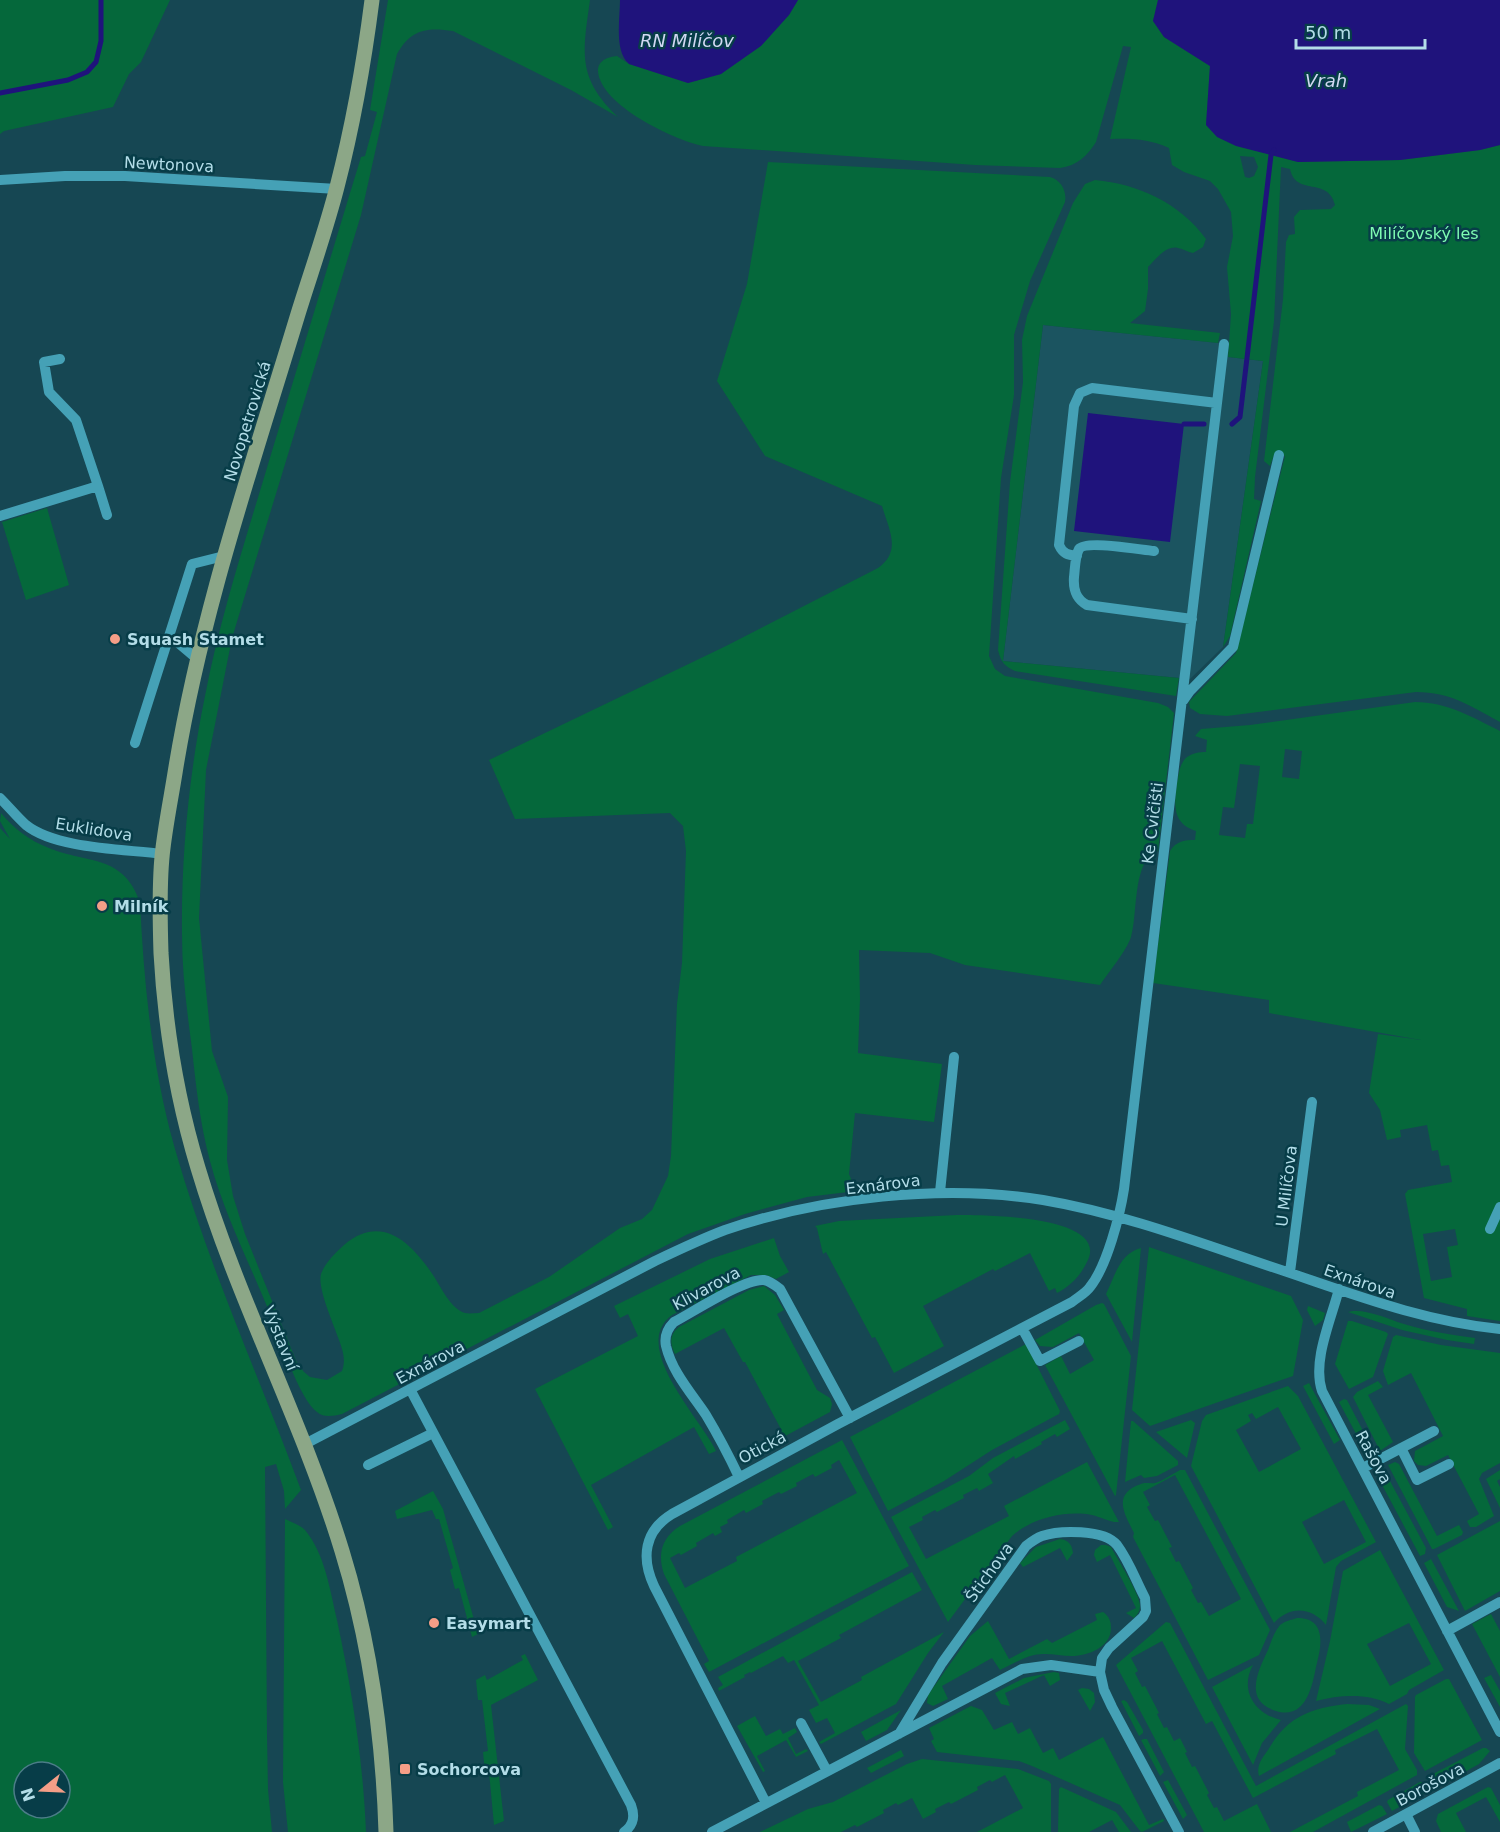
<svg xmlns="http://www.w3.org/2000/svg" width="1500" height="1832" viewBox="0 0 1500 1832" font-family="'DejaVu Sans',sans-serif">
<rect width="100%" height="100%" fill="#164753"/>
<path fill="#1b5460" d="M1043,325L1229,344L1228,357L1263,361L1223,647L1190,679L1003,661Z"/>
<path fill="#05683b" fill-rule="evenodd" d="M0,0H170L141,62L129,74L113,107L4,131L0,134Z
M388,0H590C583,52 576,77 618,117L571,90L453,31C427,27 411,29 397,54L361,215L232,638L206,770L199,918L212,1051L228,1097L227,1160L233,1196L245,1234L297,1363L304,1372L310,1377L327,1380L342,1371C346,1360 343,1351 339,1340C334,1325 317,1288 321,1274C325,1263 335,1253 344,1245C381,1214 410,1241 433,1275C441,1287 450,1308 465,1313C469,1314 474,1313 479,1313L549,1277L620,1228L642,1219L652,1210L668,1176L671,1156L677,1004L682,963L686,851L683,826L670,813L515,819L489,760L726,646L878,568C902,551 889,530 882,506L765,456L717,381L747,284L768,162L1050,177C1061,180 1067,191 1065,202L1030,281L1014,335V395L1001,478L989,656L995,669L1005,676L1158,703L1168,707L1174,713L1158,851C1132,859 1138,916 1131,937C1127,950 1108,973 1100,985L965,965L930,953L859,950L860,999L858,1053L942,1064L934,1122L855,1113L849,1174L856,1191L807,1197L745,1214L688,1234L342,1414C333,1416 324,1418 317,1412C299,1399 280,1338 271,1316C250,1264 224,1214 210,1161C200,1124 196,1086 192,1049C187,1011 182,973 182,935C181,856 189,774 205,696C221,613 248,532 272,451C302,353 331,255 361,157L365,156L377,112L370,110Z
M798,0H1158L1153,21L1164,37L1210,66L1206,125L1271,155L1298,162L1400,160L1480,150L1500,145V722C1470,706 1451,692 1416,692L1227,716L1200,714L1190,708L1189,702L1236,653L1285,456L1274,455L1270,466L1264,461L1283,299L1286,242L1289,235L1295,234L1294,217L1300,210L1331,209L1335,205C1328,176 1296,197 1290,169L1281,167L1274,321L1255,477L1254,499L1261,501L1230,636L1223,647L1263,361L1228,357L1231,314L1227,267L1233,236L1231,212L1218,189L1210,181L1184,172L1172,165L1169,148C1150,139 1131,138 1110,139L1131,47L1123,46L1096,142C1088,155 1077,166 1060,168L975,165L703,146C674,140 600,105 598,71C598,60 608,57 617,56L629,64L688,83L721,74L789,15ZM1240,156L1254,157L1258,167L1254,176L1249,178L1245,177Z
M1095,180C1138,184 1180,203 1206,239L1203,247L1193,253C1188,252 1183,249 1178,248C1166,245 1156,259 1148,267V289L1145,311L1130,323L1220,333L1218,343L1043,325L1003,661L1179,678L1176,696L1015,671C1004,666 1001,662 998,650L1010,482L1023,382L1022,340L1027,316L1073,203L1085,184Z
M47,508L69,585L26,600L2,522Z
M1415,702C1447,702 1472,717 1500,731V1321L1467,1316V1309L1424,1298L1405,1194L1408,1190L1452,1182L1449,1165L1441,1166L1438,1150L1432,1151L1427,1125L1400,1130L1401,1137L1387,1140L1380,1110L1369,1093L1378,1034L1421,1040L1269,1013V1000L1153,983L1170,851C1176,841 1185,840 1195,840L1196,831C1172,824 1174,804 1177,783C1179,774 1179,764 1187,757C1193,753 1199,752 1206,752L1207,740L1195,736L1201,729L1250,725ZM1285,749L1302,751L1299,779L1282,777ZM1240,764L1260,766L1253,824H1247L1245,838L1219,835L1223,807L1234,808ZM1455,1229L1458,1245L1447,1247L1452,1277L1431,1281L1423,1234Z
M1,813C13,828 30,841 49,848C88,864 123,854 140,902C144,985 152,1068 175,1149C208,1265 259,1376 301,1490L285,1509L284,1491L276,1464L265,1467L267,1734L268,1789L272,1832H0V828L10,839L0,821ZM24,1772H60V1808H24Z
M957,1215C982,1215 1108,1215 1088,1260C1081,1275 1072,1285 1057,1293L1055,1288L1049,1291L1030,1253L995,1271L993,1269L923,1306L944,1346L894,1373L875,1337L872,1338L826,1252L823,1254L817,1228L815,1226L839,1221Z
M774,1238L780,1256L789,1272L776,1279L766,1275H751L672,1315C629,1346 701,1419 716,1451L709,1454L694,1427L591,1485L613,1527L608,1530L535,1389L638,1336L628,1314L620,1318L614,1306L710,1259Z
M1149,1247L1291,1296L1303,1320L1293,1376L1150,1426L1132,1410Z
M1141,1248L1132,1342L1106,1294C1115,1276 1119,1254 1141,1248Z
M764,1286L775,1295L784,1310L777,1314L817,1390L830,1398L832,1404L830,1412L761,1449L746,1454L743,1453L782,1431L745,1362H743L724,1328L675,1354C670,1344 669,1335 679,1327L749,1290Z
M1102,1303L1104,1304L1131,1356L1116,1495L1115,1496L1045,1365L1061,1356L1070,1374L1094,1360L1079,1333L1053,1347L1040,1346L1035,1340L1096,1305Z
M1308,1306L1325,1313L1323,1320L1315,1326L1307,1310Z
M1353,1311C1370,1310 1388,1319 1404,1324C1427,1331 1451,1335 1475,1338L1474,1344L1447,1340L1402,1330L1348,1312Z
M1348,1321H1352L1386,1332L1388,1334L1373,1377L1349,1389L1335,1364Z
M1396,1335L1441,1345L1500,1353V1463L1482,1473L1479,1479L1494,1516L1476,1527H1470L1467,1521L1479,1514L1448,1455L1426,1466L1418,1465L1414,1461L1415,1451L1443,1436L1411,1373L1388,1385L1383,1371L1393,1337Z
M1026,1344L1060,1411L1059,1414L992,1450L944,1481L888,1511L850,1437Z
M1378,1381L1383,1387L1368,1395L1393,1442L1380,1451L1353,1397L1357,1392Z
M1309,1383L1340,1440L1334,1444L1303,1386Z
M1288,1386L1298,1396L1376,1542L1341,1561L1336,1567L1326,1625C1311,1606 1289,1606 1274,1623L1191,1466L1202,1421L1206,1415ZM1278,1407L1301,1449L1259,1472L1236,1430L1251,1421L1248,1415L1252,1413L1256,1419ZM1344,1500L1366,1542L1324,1564L1302,1522Z
M1344,1399L1347,1400L1373,1450L1361,1443L1339,1402Z
M1065,1420L1070,1429L1057,1437L1055,1434L1041,1442L1042,1444L1015,1459L1014,1456L988,1474L993,1483L979,1491L977,1488L963,1495L964,1498L937,1512L935,1510L922,1517L923,1520L909,1527L926,1559L1009,1516L1004,1506L1087,1462L1119,1522C1111,1523 1101,1517 1092,1515C1066,1510 1032,1518 1012,1536L948,1622L891,1517L969,1476L993,1458Z
M1191,1420L1195,1423L1187,1458L1156,1432Z
M1131,1421H1133L1178,1461V1465L1157,1476L1144,1478L1141,1475L1125,1482Z
M842,1440L909,1566L709,1672L704,1664L709,1661L664,1574C657,1554 662,1537 680,1526ZM839,1460L857,1493L736,1557L737,1561L685,1588L670,1558L679,1553L681,1555L697,1546L696,1543L713,1533L715,1536L722,1532L720,1527L728,1523L727,1520L744,1510L746,1513L763,1504L762,1501L779,1492L781,1494L797,1486L796,1483L813,1474L815,1477L832,1468L831,1465Z
M1395,1462L1399,1464L1437,1536L1459,1525L1463,1532L1462,1535L1434,1549H1432L1388,1465Z
M1383,1468L1426,1548L1425,1554L1420,1556L1380,1481V1475Z
M1180,1470H1185L1270,1630L1259,1655L1208,1680L1133,1537L1134,1533C1124,1513 1112,1494 1141,1484C1145,1482 1150,1484 1155,1483C1163,1481 1172,1474 1180,1470ZM1175,1475L1241,1599L1209,1616L1201,1602L1198,1603L1191,1590L1193,1588L1179,1561L1176,1562L1169,1548L1172,1547L1158,1520L1155,1521L1147,1507L1150,1505L1143,1492Z
M1500,1470V1479L1497,1481L1500,1487V1508L1486,1479Z
M433,1491L443,1509L478,1634L472,1637L459,1588L455,1589L450,1570L453,1568L439,1519H436L432,1510L397,1519L395,1511Z
M285,1519C291,1522 300,1525 305,1530C325,1554 330,1590 337,1620C352,1690 363,1760 366,1832H288L283,1782Z
M1500,1521V1591L1465,1611L1437,1555Z
M1060,1539C1069,1540 1072,1545 1073,1553L1067,1561L1060,1548L1023,1567L1020,1563L1036,1547Z
M1101,1545H1106L1111,1547C1118,1560 1139,1593 1140,1605C1140,1611 1138,1614 1134,1618L1126,1613L1136,1608L1110,1555L1097,1562L1094,1555L1095,1550Z
M1380,1550L1444,1670L1409,1690L1407,1694L1389,1704C1367,1693 1340,1695 1316,1701L1330,1641L1343,1571ZM1409,1623L1431,1664L1390,1686L1367,1644Z
M1431,1559L1459,1611L1447,1607L1424,1563Z
M912,1572L922,1590L839,1635L841,1638L798,1661L821,1702L862,1680L861,1677L944,1632L928,1653L896,1704L821,1744L819,1742L835,1733L827,1718L816,1723L809,1710L819,1705L794,1660L788,1663L783,1656L751,1673L750,1672L744,1675L745,1677L719,1691L718,1688L723,1685L718,1677Z
M1103,1612C1109,1616 1111,1621 1111,1628C1111,1647 1088,1656 1072,1656C1059,1656 1048,1652 1034,1655C1022,1658 1011,1665 1000,1670L992,1658L942,1686L948,1699L933,1706L927,1703L928,1695L970,1636L988,1621L1009,1659L1047,1639L1052,1643L1097,1620L1095,1614Z
M1491,1614L1500,1631V1677L1472,1624Z
M1297,1618C1328,1618 1321,1648 1316,1667C1312,1688 1305,1720 1276,1711C1243,1701 1258,1671 1268,1650C1271,1642 1274,1632 1280,1625C1285,1621 1291,1620 1297,1618Z
M1166,1622L1170,1623L1256,1786L1406,1704L1408,1706L1405,1749L1417,1770V1775L1313,1832H1290L1358,1796L1357,1792L1399,1770L1377,1729L1335,1750L1336,1754L1253,1798L1212,1721L1206,1724L1162,1641L1131,1658L1138,1671L1135,1673L1142,1687L1145,1686L1159,1713L1157,1714L1164,1728L1167,1727L1174,1741L1180,1738L1187,1752L1185,1753L1192,1767L1195,1766L1209,1793L1207,1795L1214,1808L1217,1807L1224,1821L1257,1804L1271,1832H1204L1116,1665Z
M525,1654L538,1680L491,1705L504,1821L494,1825L489,1772H485L483,1752L488,1751L482,1700H478L476,1680L485,1675L487,1680L523,1660L521,1656Z
M1253,1665C1239,1690 1255,1714 1281,1720L1262,1743L1253,1765L1212,1687Z
M1054,1672L1059,1673L1060,1680L1050,1686L1044,1675L1005,1693L1010,1706L1001,1704L995,1693L1024,1678Z
M1491,1675L1500,1691V1707L1484,1678Z
M1446,1679H1449L1482,1740L1425,1771L1414,1753L1415,1697L1416,1695Z
M1082,1688L1089,1689L1094,1693L1095,1702L1090,1711L1078,1690Z
M1124,1700L1127,1702L1143,1730V1733L1139,1736L1121,1701Z
M1347,1704L1369,1705L1380,1709L1259,1776C1256,1766 1262,1758 1268,1750C1287,1717 1310,1708 1347,1704Z
M971,1706L982,1710L994,1730L1012,1722L1018,1734L1030,1728L1043,1753L1053,1748L1059,1760L1103,1737L1149,1825L1163,1819L1164,1821L1142,1832L1140,1831L1120,1805L1032,1766L1019,1761L937,1752L931,1741L934,1739L929,1728Z
M901,1710L887,1730L866,1741L861,1732Z
M755,1716L766,1736L780,1729L783,1734L795,1728L797,1732L788,1738L796,1754L806,1749L808,1751L796,1757L786,1740L757,1756L765,1771L763,1772L737,1726Z
M1144,1739H1147L1164,1772L1160,1776L1141,1740Z
M1483,1748H1486L1490,1751L1479,1764L1434,1789L1429,1779L1431,1775Z
M901,1750L904,1756L871,1773L867,1768Z
M922,1759L1018,1769L1049,1781L1051,1784V1832H977L1023,1808L1005,1775L992,1782L990,1780L977,1787L978,1790L951,1804L949,1802L935,1809L936,1812L923,1819L912,1798L898,1805L896,1803L883,1810L884,1813L857,1827L855,1825L841,1832H760L808,1809L833,1802L907,1764Z
M1168,1780L1187,1815L1183,1819L1163,1782Z
M1420,1782H1422L1427,1792L1392,1811L1387,1802L1388,1800Z
M1061,1787L1116,1812L1131,1832H1119L1112,1820L1089,1832H1058L1059,1789Z
M1488,1787L1491,1788L1500,1805V1822L1486,1797L1456,1813L1466,1832H1441L1436,1821L1438,1814Z
M1379,1805L1382,1806L1387,1814L1351,1832L1347,1822Z"/>
<path fill="#1f137c" d="M620,0H798L789,15L761,46L721,74L688,83L629,64C614,51 620,19 620,0Z
M1158,0H1500V145L1480,150L1400,160L1298,162L1236,146L1217,137L1206,125L1210,66L1164,37L1153,21Z
M1088,413L1184,424L1170,542L1074,531Z"/>
<g fill="none" stroke-linecap="round" stroke-linejoin="round">
<path stroke="#1f137c" stroke-width="5" d="M0,93L68,80L87,72L96,62L101,41V0
M1184,424H1204
M1232,424L1240,417L1271,155L1274,150"/>
<path stroke="#45a1b6" stroke-width="10" d="M0,180L65,176H125L337,189
M98,486L107,515
M0,516L98,486L76,420L49,392L44,362L60,359
M1154,551C1141,550 1086,540 1079,549C1075,556 1075,569 1074,577C1073,590 1076,599 1087,605L1192,619
M1077,556C1068,555 1063,554 1059,545L1074,406L1080,393L1092,388L1217,403
M170,636L196,658
M1183,701L1190,691L1233,647L1279,455
M135,743L192,564L224,556
M0,798C9,807 17,817 26,825C56,849 124,849 162,854
M940,1192L954,1057
M1490,1229L1500,1207
M1290,1272L1312,1102
M1339,1289C1331,1320 1312,1361 1322,1391L1500,1732
M1022,1328L1040,1361L1079,1341
M410,1389L631,1805C635,1816 634,1825 624,1832
M305,1444L655,1261C678,1250 701,1239 725,1230C821,1197 943,1184 1043,1200C1120,1213 1195,1241 1269,1266C1345,1291 1419,1321 1500,1329
M1401,1448L1417,1480L1449,1464
M368,1465L433,1433
M1363,1468L1434,1431
M739,1477C729,1456 718,1435 706,1415C692,1394 672,1372 666,1346C664,1336 667,1329 674,1322C693,1312 745,1278 764,1280C770,1281 775,1285 780,1289L850,1418
M1447,1631L1500,1602
M801,1723L827,1771
M899,1734L942,1663L1026,1546C1031,1542 1036,1538 1042,1536C1059,1530 1104,1529 1117,1545C1129,1561 1136,1581 1145,1598L1146,1611L1143,1617L1109,1648L1102,1658L1100,1672L1104,1690L1112,1707L1179,1832
M766,1803L654,1586C641,1558 644,1531 672,1514L838,1424L1072,1302C1078,1297 1086,1293 1090,1287C1107,1266 1120,1215 1124,1189L1224,344
M1406,1814L1415,1832
M712,1832L1022,1669L1051,1665L1100,1672
M1373,1832L1500,1763"/>
<path stroke="#8ca787" stroke-width="15" d="M372,0C364,63 353,125 337,187C326,230 311,272 298,314C252,466 200,616 175,773C171,798 166,823 163,848C159,878 160,922 161,953C165,1025 177,1099 198,1168C237,1299 302,1420 342,1551C370,1642 383,1737 386,1832"/>
</g>
<g fill="#f49e87" stroke="#073d48" stroke-width="2">
<circle cx="115" cy="639" r="6"/>
<circle cx="102" cy="906" r="6"/>
<circle cx="434" cy="1623" r="6"/>
<rect x="399" y="1763" width="12" height="12" rx="3"/>
</g>
<g text-anchor="middle" stroke-width="5" stroke-linejoin="round" paint-order="stroke">
<g font-size="16" fill="#b3dde8" stroke="#073d48">
<text transform="translate(169 164) rotate(3)" y="6">Newtonova</text>
<text transform="translate(247 421) rotate(-73)" y="6">Novopetrovická</text>
<text transform="translate(1152 823) rotate(-83)" y="6">Ke Cvičišti</text>
<text transform="translate(94 829) rotate(9)" y="6">Euklidova</text>
<text transform="translate(883 1184) rotate(-7)" y="6">Exnárova</text>
<text transform="translate(1286 1186) rotate(-83)" y="6">U Milíčova</text>
<text transform="translate(1360 1281) rotate(19)" y="6">Exnárova</text>
<text transform="translate(706 1288) rotate(-28)" y="6">Klivarova</text>
<text transform="translate(281 1338) rotate(68)" y="6">Výstavní</text>
<text transform="translate(430 1362) rotate(-28)" y="6">Exnárova</text>
<text transform="translate(762 1447) rotate(-28)" y="6">Otická</text>
<text transform="translate(1374 1457) rotate(62)" y="6">Rašova</text>
<text transform="translate(989 1572) rotate(-54)" y="6">Štichova</text>
<text transform="translate(1430 1784) rotate(-28)" y="6">Borošova</text>
</g>
<g font-size="16" fill="#7ffcb2" stroke="#073d48">
<text x="1424" y="239">Milíčovský les</text>
</g>
<g font-size="16" font-weight="bold" fill="#b3dde8" stroke="#073d48" text-anchor="start">
<text x="127" y="645">Squash Stamet</text>
<text x="114" y="912">Milník</text>
<text x="446" y="1629">Easymart</text>
<text x="417" y="1775">Sochorcova</text>
</g>
<g font-size="18" font-style="italic" fill="#d1d8f3" stroke="#073d48">
<text x="687" y="47">RN Milíčov</text>
<text x="1326" y="87">Vrah</text>
</g>
</g>
<g transform="translate(42 1790) rotate(252)"><circle r="28" fill="#073d48" stroke="#4c7d88" stroke-width="1.5"/>
<path d="M0-4.5L10 22L0 15L-10 22Z" fill="#f49e87"/>
<text y="-9" font-size="16" font-weight="bold" text-anchor="middle" fill="#b3dde8">N</text>
</g>
<path d="M1296 39v9h129v-9" fill="none" stroke="#b3dde8" stroke-width="3"/>
<text x="1305" y="39" font-size="18" fill="#b3dde8" stroke="#073d48" stroke-width="4.5" paint-order="stroke">50 m</text>
</svg>
